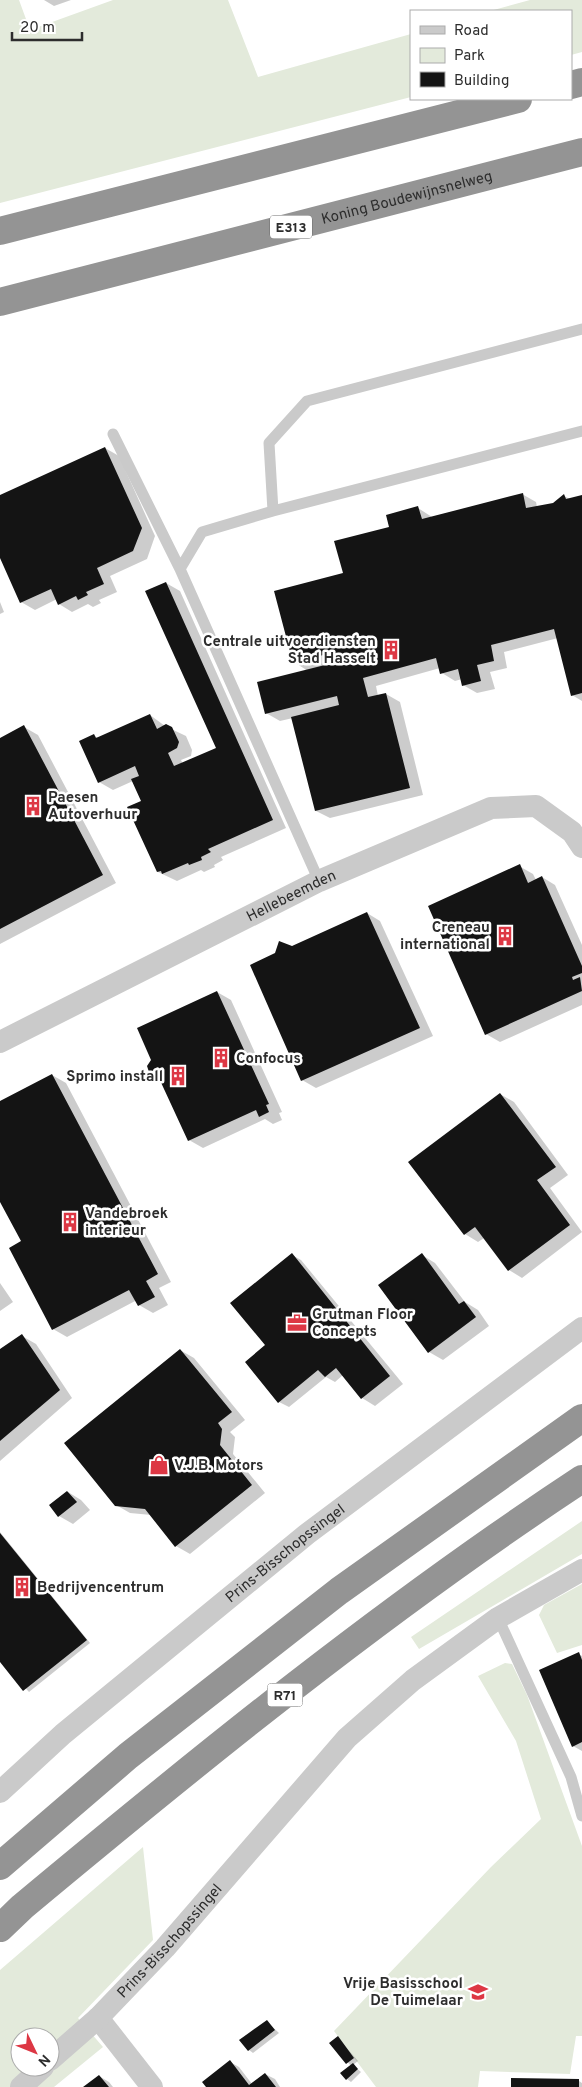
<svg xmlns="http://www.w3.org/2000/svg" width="582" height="2087" viewBox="0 0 582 2087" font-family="Overpass,sans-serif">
<rect width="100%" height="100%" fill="#fff"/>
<path fill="#e3eadb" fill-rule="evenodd" d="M0,0H19L30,30L113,0H228L258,77L411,34V97L0,203Z
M530,0H582V52L571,55V11H490Z
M582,1521V1554L419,1649L411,1637Z
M582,1584V1645L557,1653L539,1615L544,1605Z
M505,1663L512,1664L527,1695L582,1846V2036H576L570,2074L480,2071L478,2087H376L334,2031L491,1867L541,1819L516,1741L478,1676Z
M143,1847L153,1940L78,2018L103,2047L54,2087H0V1970ZM20,2037H50V2067H20Z"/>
<path fill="#0003" d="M44,0H71L54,6Z
M105,448L119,456L155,536L147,559L110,576L117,592L99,600L101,603L93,607L88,604L72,612L59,604L57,599L35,610L21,602L0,555V496Z
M522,494L536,502L537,507L553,504L564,496L570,499L582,496V701L572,695L558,638L504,652L507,668L490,672L495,689L477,693L463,685L462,679L455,681L442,673L440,668L376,686L378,696L386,694L400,702L423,795L330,818L316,811L293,718L280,721L266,713L308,671L294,662L344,573L390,528L418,508L432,517Z
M166,583L180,591L286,828L221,857L223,860L214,865L215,867L204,872L201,870L177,881L158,872L142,802L133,781L113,790L99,782L94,736L99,738L150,715L165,726L186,736L192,750L191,756L181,760L183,764L218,748Z
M0,602L4,612L0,614Z
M24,727L38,735L116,883L0,944V740Z
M519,866L533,874L536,880L542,877L555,885L582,945V1005L500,1042L486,1034Z
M367,913L380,921L433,1036L316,1088L302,1080L292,947Z
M217,992L231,1000L282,1112L279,1113L282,1120L273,1124L265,1119L203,1148L189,1140L161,1080L151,1074Z
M52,1075L66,1083L171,1282L159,1288L168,1305L153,1313L139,1305L137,1300L67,1337L53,1329L23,1242L0,1199V1103Z
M500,1094L514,1102L568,1175L550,1188L582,1232L522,1278L509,1270L484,1238L478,1242L465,1234Z
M292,1255L301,1260L403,1384L375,1406L362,1398L343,1375L335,1382L326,1377L289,1407L279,1402L267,1346Z
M422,1255L435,1263L465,1302L478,1310L489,1326L443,1360L429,1352Z
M0,1283L13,1302L0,1311Z
M22,1336L36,1344L72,1398L0,1461V1351Z
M180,1350L194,1358L245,1420L230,1432L235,1437L233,1454L265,1493L190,1554L176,1546L151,1515L130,1513L116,1505Z
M68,1492L81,1500L90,1510L73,1524L59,1516Z
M0,1532L90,1643L29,1692L0,1660Z
M578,1654L582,1656V1751L573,1746Z
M267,2022L279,2033L253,2053L249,2050Z
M338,2038L358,2061L353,2065L361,2072L351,2082L347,2079L351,2066L331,2043Z
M230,2062L239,2067L252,2084L265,2074L275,2079L280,2087H207Z
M99,2076L109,2082L113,2087H86Z
M579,2081L582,2083V2087H512Z"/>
<path fill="#141414" d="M105,447L142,528L133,551L97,568L104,584L86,592L88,595L78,600L76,596L58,605L51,589L20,603L0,558V495Z
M523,493L526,508L553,503L564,494L566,499L582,495V693L571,696L554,629L491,645L494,661L477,665L481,681L462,686L458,669L440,674L436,658L363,678L368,697L386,693L410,788L315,811L291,717L339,705L337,696L265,714L257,682L329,664L327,654L293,663L274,591L343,573L334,541L389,527L386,515L418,506L422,519Z
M166,582L273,820L208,849L211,852L201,857L202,860L189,865L188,863L162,874L161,871L157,872L127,807L141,801L131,779L139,776L135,766L98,783L79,741L94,734L96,738L150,714L157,729L166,724L172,727L179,742L177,748L168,753L174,766L216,748L145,591Z
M24,725L103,875L0,929V738Z
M520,864L528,883L542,876L582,966V973L572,977L573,980L580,977L582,991L485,1035L428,906Z
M367,912L420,1028L301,1081L250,965L275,953L279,941L292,946Z
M217,991L269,1104L266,1105L269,1112L259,1117L256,1110L188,1141L158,1076L150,1075L147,1066L151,1060L137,1028Z
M52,1074L158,1274L146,1281L155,1297L138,1306L129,1290L52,1330L9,1248L21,1241L0,1202V1101Z
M500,1093L556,1167L537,1180L570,1225L508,1271L475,1227L464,1235L408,1162Z
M292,1253L390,1376L361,1399L336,1368L325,1377L318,1370L278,1403L245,1362L265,1345L230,1303Z
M422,1253L459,1304L464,1301L476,1317L428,1353L378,1285Z
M22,1334L60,1390L0,1441V1349Z
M180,1349L232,1412L218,1423L222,1429L220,1445L252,1485L175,1547L145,1509L115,1506L64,1443Z
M67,1491L77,1502L58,1517L49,1505Z
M0,1533L87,1640L23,1691L0,1662Z
M579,1652L582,1660V1742L572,1747L539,1670Z
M267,2020L275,2030L248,2051L239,2040Z
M338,2036L354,2058L346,2064L329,2043Z
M230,2060L249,2085L265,2073L276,2087H206L202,2082Z
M353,2063L358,2069L346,2080L340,2073Z
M99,2075L109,2087H83Z
M511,2078L579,2079V2087H511Z"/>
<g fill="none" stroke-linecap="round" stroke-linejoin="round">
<path stroke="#cacaca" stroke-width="11" d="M113,434L180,569L319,881
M273,511L269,443L307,401L582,329
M180,569L202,532L273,511L582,431
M498,1618L571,1777L582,1816"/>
<g stroke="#cacaca" stroke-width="22">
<path id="s1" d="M0,1042L319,881L491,808L536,806L572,832L582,847"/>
<path id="s2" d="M0,1792L63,1734L307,1534L582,1328"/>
<path d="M98,2018L152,2087"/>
<path id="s3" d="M50,2060L98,2018L165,1948L347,1738L413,1680L498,1618L582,1570"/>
<path d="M21,2087L43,2067"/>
</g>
<g stroke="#949494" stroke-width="28">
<path d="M571,85L582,82"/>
<path d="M0,231L518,99"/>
<path id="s4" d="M0,302L582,152"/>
<path d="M0,1866L128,1756L339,1591L582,1418"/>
<path d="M0,1928L22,1907C202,1757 386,1608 582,1479"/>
</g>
</g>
<defs>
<symbol id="building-bare" viewBox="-9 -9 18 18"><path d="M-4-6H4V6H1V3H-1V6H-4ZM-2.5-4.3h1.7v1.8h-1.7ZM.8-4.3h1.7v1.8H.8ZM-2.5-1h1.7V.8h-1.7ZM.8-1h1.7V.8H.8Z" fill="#dd3744" stroke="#fff" stroke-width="2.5" paint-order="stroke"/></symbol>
<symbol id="office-bare" viewBox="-9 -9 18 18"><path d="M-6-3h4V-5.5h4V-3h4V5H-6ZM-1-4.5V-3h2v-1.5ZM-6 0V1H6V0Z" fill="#dd3744" stroke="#fff" stroke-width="2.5" paint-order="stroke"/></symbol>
<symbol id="shop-bare" viewBox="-9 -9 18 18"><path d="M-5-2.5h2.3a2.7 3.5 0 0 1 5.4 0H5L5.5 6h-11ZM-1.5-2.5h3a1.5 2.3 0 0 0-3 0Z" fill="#dd3744" stroke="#fff" stroke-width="2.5" paint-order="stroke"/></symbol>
<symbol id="school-bare" viewBox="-9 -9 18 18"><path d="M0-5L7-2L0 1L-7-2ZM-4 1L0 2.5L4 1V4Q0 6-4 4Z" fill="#dd3744" stroke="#fff" stroke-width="2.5" paint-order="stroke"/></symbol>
</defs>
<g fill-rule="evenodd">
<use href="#building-bare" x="377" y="636" width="28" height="28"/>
<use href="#building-bare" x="19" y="792" width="28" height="28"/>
<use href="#building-bare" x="491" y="922" width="28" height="28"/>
<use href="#building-bare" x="207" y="1044" width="28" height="28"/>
<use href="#building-bare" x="164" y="1062" width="28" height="28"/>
<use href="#building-bare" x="56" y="1208" width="28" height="28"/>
<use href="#office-bare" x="283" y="1309" width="28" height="28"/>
<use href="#shop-bare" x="145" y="1451" width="28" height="28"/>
<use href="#building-bare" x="8" y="1573" width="28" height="28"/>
<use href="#school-bare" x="464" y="1978" width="28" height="28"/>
</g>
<g text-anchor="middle" stroke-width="5" stroke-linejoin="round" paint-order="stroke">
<g fill="#fff" stroke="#6c6c6c" stroke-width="1">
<rect x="270" y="215.5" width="42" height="23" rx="4"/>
<rect x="267.5" y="1683.5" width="35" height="23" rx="4"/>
</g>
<g font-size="14" font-weight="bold" fill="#2d2d2d">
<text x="291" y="232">E313</text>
<text x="285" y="1700">R71</text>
</g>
<g font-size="15" fill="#2d2d2d" stroke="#fff">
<text dy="5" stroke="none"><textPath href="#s4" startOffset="420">Koning Boudewijnsnelweg</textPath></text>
<text dy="5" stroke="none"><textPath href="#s1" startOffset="326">Hellebeemden</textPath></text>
<text dy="5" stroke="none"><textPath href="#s2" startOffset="372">Prins-Bisschopssingel</textPath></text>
<text dy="5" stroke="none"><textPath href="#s3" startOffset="169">Prins-Bisschopssingel</textPath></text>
</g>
<g font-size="15" font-weight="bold" fill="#2d2d2d" stroke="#fff" text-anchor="start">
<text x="376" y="646" text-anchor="end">Centrale uitvoerdiensten<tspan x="376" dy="17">Stad Hasselt</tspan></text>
<text x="48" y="802">Paesen<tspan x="48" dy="17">Autoverhuur</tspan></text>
<text x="490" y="932" text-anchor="end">Creneau<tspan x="490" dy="17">international</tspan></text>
<text x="236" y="1063">Confocus</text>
<text x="163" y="1081" text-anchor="end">Sprimo install</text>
<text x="85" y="1218">Vandebroek<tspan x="85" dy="17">interieur</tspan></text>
<text x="312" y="1319">Grutman Floor<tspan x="312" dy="17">Concepts</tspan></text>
<text x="174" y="1470">V.J.B. Motors</text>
<text x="37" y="1592">Bedrijvencentrum</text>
<text x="463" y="1988" text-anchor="end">Vrije Basisschool<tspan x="463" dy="17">De Tuimelaar</tspan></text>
</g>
</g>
<rect x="410" y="10" width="162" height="90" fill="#ffffff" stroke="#ababab"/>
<rect x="420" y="26" width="25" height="8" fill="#cacaca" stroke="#ababab"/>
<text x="454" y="35" font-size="15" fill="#2d2d2d">Road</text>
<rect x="420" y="48" width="25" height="15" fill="#e3eadb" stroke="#ababab"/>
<text x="454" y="60" font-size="15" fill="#2d2d2d">Park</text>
<rect x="420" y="72" width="25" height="15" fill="#141414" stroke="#ababab"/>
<text x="454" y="85" font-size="15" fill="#2d2d2d">Building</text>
<g transform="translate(35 2052) rotate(133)"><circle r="24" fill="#ffffff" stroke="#ababab"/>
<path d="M0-4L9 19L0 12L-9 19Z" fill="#dd3744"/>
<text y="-8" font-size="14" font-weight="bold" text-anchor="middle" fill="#2d2d2d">N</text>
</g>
<path d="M12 32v8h70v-8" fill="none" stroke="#2d2d2d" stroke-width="2.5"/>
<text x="20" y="32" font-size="15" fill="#2d2d2d" stroke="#ffffff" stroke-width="4" paint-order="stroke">20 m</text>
</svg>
